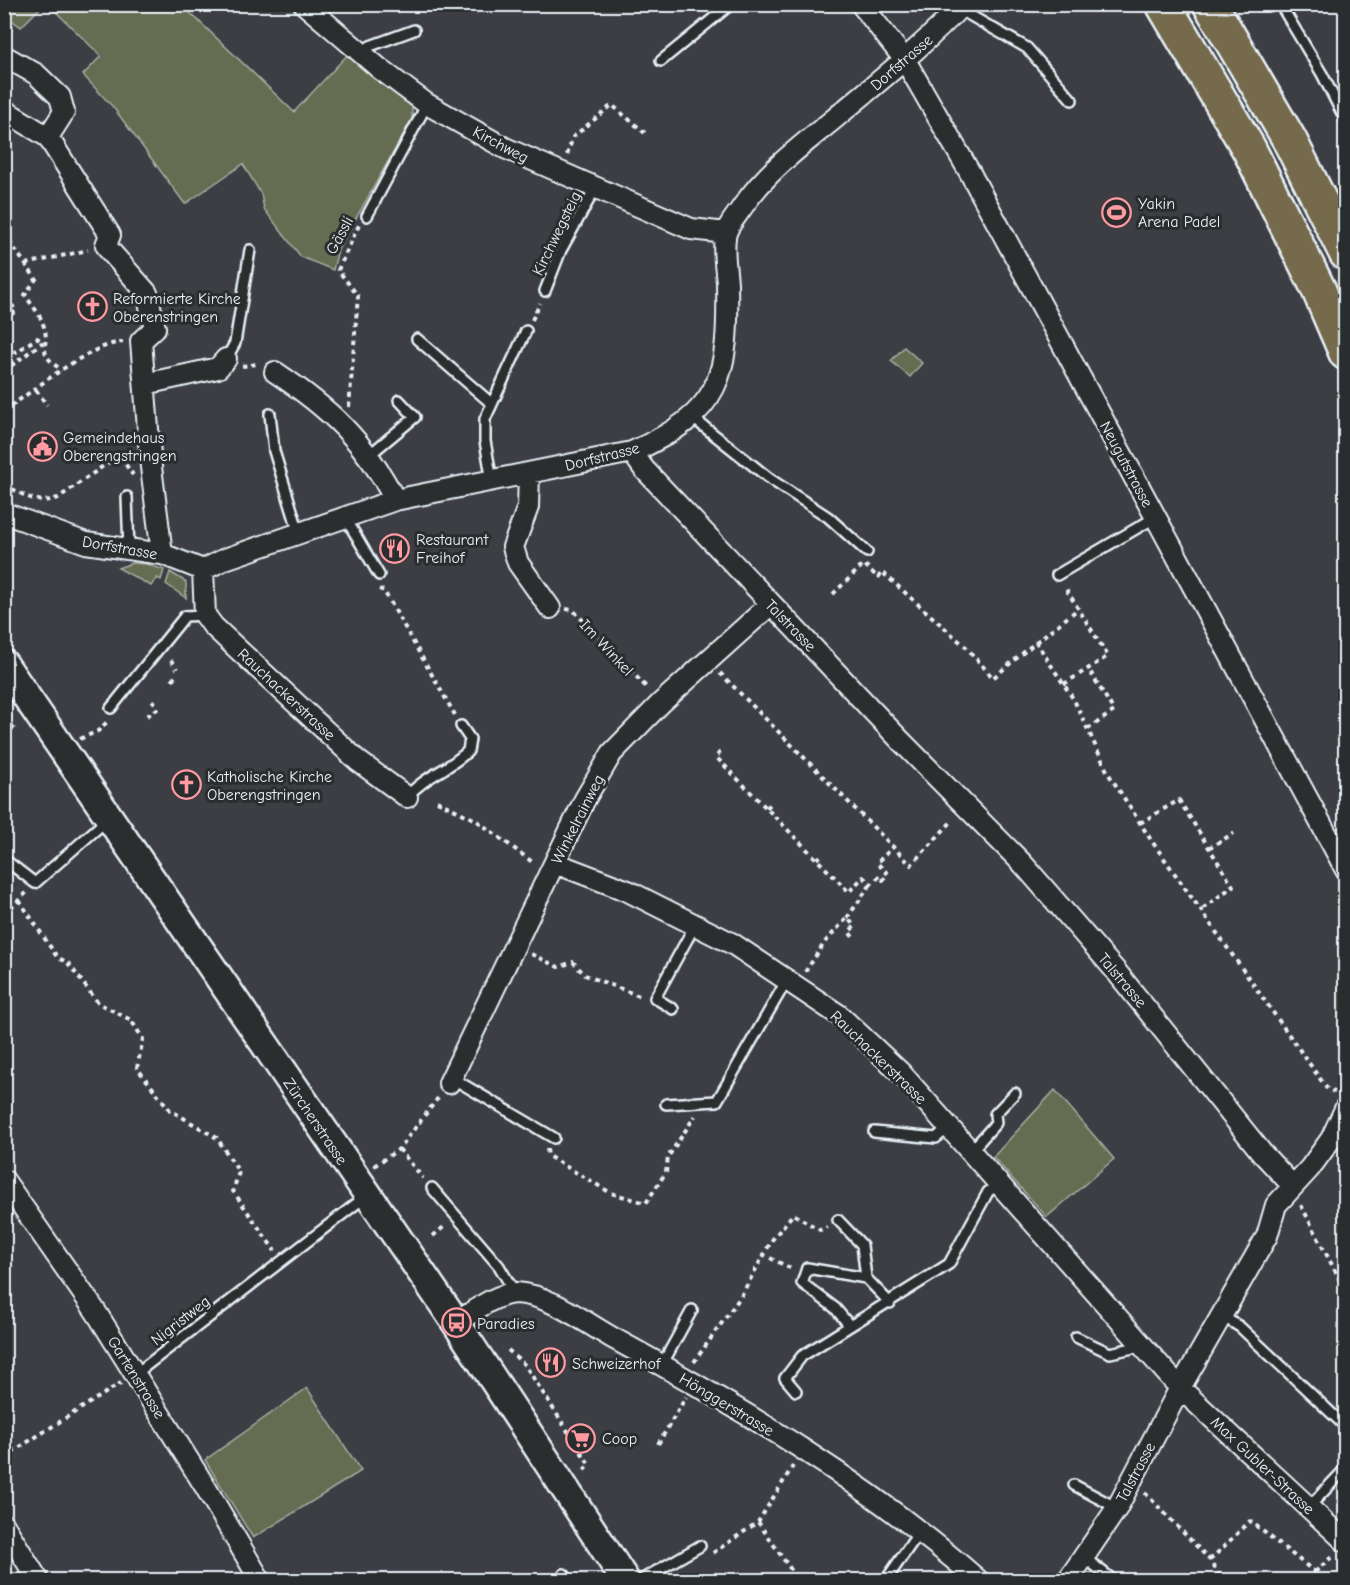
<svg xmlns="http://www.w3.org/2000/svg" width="1350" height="1585" viewBox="0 0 1350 1585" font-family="'Comic Neue',sans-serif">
<rect width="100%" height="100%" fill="#3c3e44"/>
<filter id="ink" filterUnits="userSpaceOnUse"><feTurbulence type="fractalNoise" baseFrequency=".0167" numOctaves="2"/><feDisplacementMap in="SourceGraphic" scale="12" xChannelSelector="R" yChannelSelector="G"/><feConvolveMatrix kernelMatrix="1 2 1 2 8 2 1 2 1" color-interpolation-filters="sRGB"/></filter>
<g filter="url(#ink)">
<path fill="#666c51" stroke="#a7aea4" stroke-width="1.5" d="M5,4H43V5L21,27L5,15Z
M49,5H182L294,112L351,51L412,102V119L338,250L333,270L301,257L264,209L261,194L243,164L185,204L113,107L83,75L101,56Z
M904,347L922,363L910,377L891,361Z
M132,563L146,564L164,570L161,580L157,578L151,586L118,568Z
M170,572L186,582V598L166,584Z
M1055,1090L1114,1159L1047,1217L993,1157Z
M307,1388L361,1471L253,1538L205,1460Z"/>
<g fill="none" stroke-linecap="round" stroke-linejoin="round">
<defs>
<path id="lane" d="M1280,4L1322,74L1346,121
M959,9L1027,48L1072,100
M362,54L370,46L414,30
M661,61L731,4
M367,216L427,104
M545,291L561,250L595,189
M417,339L491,403
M226,359L235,343L250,250
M270,414L274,451L299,533
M693,418L770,479L828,517L867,552
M368,456L415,417L399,400
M492,481L485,441V419L526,331
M127,497L129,549
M345,517L379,575
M1057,575L1156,517
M111,708L185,616L205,615
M407,797C423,777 450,769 468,751L470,739L461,726
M4,859L35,883L108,819
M673,1009L655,998L695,925
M452,1078L554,1138
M666,1104L717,1101L787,980
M874,1132L936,1138L949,1127
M971,1151L996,1123L995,1114L1015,1093
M432,1188L499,1266L515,1293
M838,1220L862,1245L866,1278
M1222,1316L1240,1327L1346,1427
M850,1326L835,1308L802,1283L807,1268L866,1278L890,1303
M1076,1337L1110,1353L1142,1346
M662,1365L692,1310
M134,1375L365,1197
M796,1391L785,1378L802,1356L949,1264L988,1192L999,1183
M1074,1485L1117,1508
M1309,1507L1346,1468
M1085,1558L1113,1580
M564,1574L568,1580
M888,1577L920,1531
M641,1580L700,1546"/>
<path id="street" d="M304,4L380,69L427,104L505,148L691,229L726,233
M861,4L905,60L969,171L1346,870
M4,56L36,74L60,97L64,112L48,137
M4,110L48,137L110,235L106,245L110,251L147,293L155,328L141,341L151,467L162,554
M275,372C329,408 365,441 395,500
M145,384L218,368L226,359
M632,452L644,469L901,741L1023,864L1115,970L1262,1153L1292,1185
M529,474L528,507L513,547L518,563L550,608
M4,513L86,543L162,554L203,570L225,559L395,500L632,452C722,412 729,377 727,283C726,268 722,247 726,233C728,225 738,214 743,206C767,171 801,146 834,119C878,82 923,46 963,4
M203,570L205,615L213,626L358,761L407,797
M555,863L628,891L733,944L839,1015L900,1072L1180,1388L1346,1542
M449,1083L585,799L612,753L661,703L771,604
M4,1180L96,1312L206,1488L260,1580
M456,1323C473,1312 496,1293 517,1293C549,1295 583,1321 611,1337C739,1407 868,1483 978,1580
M4,1525L38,1580
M1068,1580L1117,1508L1180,1388L1267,1236L1276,1205L1310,1168L1331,1139L1346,1107"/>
<path id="secondary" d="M4,664L456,1323L625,1580"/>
<path id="highway" d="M1163,4L1249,149L1318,288L1346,353
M1210,4L1289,139L1346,253"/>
</defs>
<use href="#lane" stroke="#e8f1f8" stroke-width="14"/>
<use href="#street" stroke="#e8f1f8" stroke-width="24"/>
<use href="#secondary" stroke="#e8f1f8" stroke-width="32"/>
<use href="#highway" stroke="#e8f1f8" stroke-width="38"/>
<path stroke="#e8f1f8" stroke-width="4" stroke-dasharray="4.5 4.5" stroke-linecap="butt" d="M567,155L573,137L612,105L645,133
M4,234L36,279L25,295C31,304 40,314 43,324C52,346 33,351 62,370
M26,264L88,250
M4,319L16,311L12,305
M532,320L540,303
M4,350L16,352L37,338L43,342
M242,366L258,364
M4,371L43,342
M36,390L47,405
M349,407L358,296L338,270L359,225
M4,411C33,391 89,344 123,342
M4,485C24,494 36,506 58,498L119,455L133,475
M379,589L384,591L455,715
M833,594L864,564L878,578L882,572L966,647L993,678L1036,642L1074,700L1108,773L1151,840L1328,1090L1335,1092
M566,609L573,610L648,689
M1036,642L1078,609
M171,660L177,669
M720,673L911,865L953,820
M172,680L177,675
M1064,684L1108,656L1064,586
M152,703L157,699
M147,716L160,707
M4,725L10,730L18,724
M1088,729L1114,711L1088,668
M80,739L98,731L108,721
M720,752L716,757L849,892L863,877L871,884L880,876L883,880L888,874L877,863L893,847
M437,801L476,820L535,864
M767,808L771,803
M1140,823L1179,800L1233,886L1201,910
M1209,848L1234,833
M817,859L822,855
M19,900L57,957L68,963L98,1003L131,1020L143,1039L137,1068L170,1110L217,1138L239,1172L233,1191L275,1251
M4,915L27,892
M847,918L871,884
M531,954L558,967L573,962L585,975L642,997
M805,972L825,942L847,918L855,926L849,932L853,937
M399,1149L423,1178
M547,1149L548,1156L611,1193L646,1203L666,1172L668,1157L695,1116
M374,1166L399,1149L438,1098
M1301,1205L1346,1292
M433,1236L446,1225
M762,1254L794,1270
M508,1350L525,1365L589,1464L582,1473
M694,1362L741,1296L772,1240L793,1214L820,1230L827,1227
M658,1444L686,1397
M4,1457L121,1383
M1145,1493L1210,1560L1222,1580
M758,1522L798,1580
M713,1553L758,1522L793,1466
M1210,1560L1250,1521L1325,1580
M1315,1572L1334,1555
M676,1580L684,1573"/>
<use href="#lane" stroke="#2a2d2e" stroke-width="9"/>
<use href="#street" stroke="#2a2d2e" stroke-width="20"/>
<use href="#secondary" stroke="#2a2d2e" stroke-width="27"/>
<use href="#highway" stroke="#756b4b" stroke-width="33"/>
</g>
</g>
<defs>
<symbol id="stadium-ring" viewBox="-11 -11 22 22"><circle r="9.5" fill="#2a2d2e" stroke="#ff9aa2" stroke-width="1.5"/><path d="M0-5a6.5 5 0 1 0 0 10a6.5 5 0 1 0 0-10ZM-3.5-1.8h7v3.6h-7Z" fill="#ff9aa2"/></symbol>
<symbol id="church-ring" viewBox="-11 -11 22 22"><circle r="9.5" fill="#2a2d2e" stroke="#ff9aa2" stroke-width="1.5"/><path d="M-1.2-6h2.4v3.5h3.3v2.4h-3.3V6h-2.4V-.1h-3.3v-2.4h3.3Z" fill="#ff9aa2"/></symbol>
<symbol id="civic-ring" viewBox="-11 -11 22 22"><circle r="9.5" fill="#2a2d2e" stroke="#ff9aa2" stroke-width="1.5"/><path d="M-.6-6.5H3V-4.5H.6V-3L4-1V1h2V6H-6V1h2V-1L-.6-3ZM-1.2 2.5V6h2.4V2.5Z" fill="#ff9aa2"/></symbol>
<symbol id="restaurant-ring" viewBox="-11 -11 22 22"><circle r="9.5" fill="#2a2d2e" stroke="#ff9aa2" stroke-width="1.5"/><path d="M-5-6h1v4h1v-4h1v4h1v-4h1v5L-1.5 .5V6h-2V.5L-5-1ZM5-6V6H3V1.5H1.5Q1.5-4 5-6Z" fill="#ff9aa2"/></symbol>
<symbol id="bus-ring" viewBox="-11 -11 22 22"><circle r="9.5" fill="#2a2d2e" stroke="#ff9aa2" stroke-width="1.5"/><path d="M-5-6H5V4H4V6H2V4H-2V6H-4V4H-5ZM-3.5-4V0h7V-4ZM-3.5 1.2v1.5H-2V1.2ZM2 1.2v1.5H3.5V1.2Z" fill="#ff9aa2"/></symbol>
<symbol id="supermarket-ring" viewBox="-11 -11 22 22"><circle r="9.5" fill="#2a2d2e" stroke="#ff9aa2" stroke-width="1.5"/><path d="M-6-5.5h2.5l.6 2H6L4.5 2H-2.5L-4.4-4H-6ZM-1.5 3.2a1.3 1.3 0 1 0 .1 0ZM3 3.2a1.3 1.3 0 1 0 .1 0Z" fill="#ff9aa2"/></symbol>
</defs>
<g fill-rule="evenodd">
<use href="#stadium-ring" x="1100" y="196" width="33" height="33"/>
<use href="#church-ring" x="76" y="290" width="33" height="33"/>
<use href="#civic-ring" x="26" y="430" width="33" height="33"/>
<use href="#restaurant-ring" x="378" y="532" width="33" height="33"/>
<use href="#church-ring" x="170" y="768" width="33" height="33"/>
<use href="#bus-ring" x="440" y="1306" width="33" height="33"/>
<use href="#restaurant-ring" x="534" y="1346" width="33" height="33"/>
<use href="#supermarket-ring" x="564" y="1422" width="33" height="33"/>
</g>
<g text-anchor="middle" stroke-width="6" stroke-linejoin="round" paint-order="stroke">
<g font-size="16" fill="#e8f1f8" stroke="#2a2d2e">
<text transform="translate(901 62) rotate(-41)" y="6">Dorfstrasse</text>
<text transform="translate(501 144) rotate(28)" y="6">Kirchweg</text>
<text transform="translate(556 233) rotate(-64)" y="6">Kirchwegsteig</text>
<text transform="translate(339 235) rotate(-62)" y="6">Gässli</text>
<text transform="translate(602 456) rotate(-14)" y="6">Dorfstrasse</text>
<text transform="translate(1127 464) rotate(62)" y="6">Neugutstrasse</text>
<text transform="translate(120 547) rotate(10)" y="6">Dorfstrasse</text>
<text transform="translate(791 625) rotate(46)" y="6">Talstrasse</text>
<text transform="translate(607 647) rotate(47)" y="6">Im Winkel</text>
<text transform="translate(287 694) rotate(43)" y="6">Rauchackerstrasse</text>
<text transform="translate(577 819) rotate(-63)" y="6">Winkelrainweg</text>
<text transform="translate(1123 980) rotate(50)" y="6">Talstrasse</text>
<text transform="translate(879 1057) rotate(44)" y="6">Rauchackerstrasse</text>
<text transform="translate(316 1121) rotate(56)" y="6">Zürcherstrasse</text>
<text transform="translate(180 1320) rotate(-38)" y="6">Nigristweg</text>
<text transform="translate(137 1377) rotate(58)" y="6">Gartenstrasse</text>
<text transform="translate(727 1404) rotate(31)" y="6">Hönggerstrasse</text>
<text transform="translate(1263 1465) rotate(43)" y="6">Max Gubler-Strasse</text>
<text transform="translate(1135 1472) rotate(-62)" y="6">Talstrasse</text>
</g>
<g font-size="16" fill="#e8f1f8" stroke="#2a2d2e" text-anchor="start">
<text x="1138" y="209">Yakin<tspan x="1138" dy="18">Arena Padel</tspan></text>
<text x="113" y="304">Reformierte Kirche<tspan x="113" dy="18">Oberenstringen</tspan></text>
<text x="63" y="443">Gemeindehaus<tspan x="63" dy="18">Oberengstringen</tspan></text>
<text x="416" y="545">Restaurant<tspan x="416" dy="18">Freihof</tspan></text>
<text x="207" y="782">Katholische Kirche<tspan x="207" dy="18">Oberengstringen</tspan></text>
<text x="477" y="1329">Paradies</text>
<text x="572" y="1369">Schweizerhof</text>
<text x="602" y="1444">Coop</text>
</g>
</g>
<rect width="1350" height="1585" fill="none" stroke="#2a2d2e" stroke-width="24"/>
<rect x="12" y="12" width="1326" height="1561" fill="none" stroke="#e8f1f8" stroke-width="2" filter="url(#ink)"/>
</svg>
